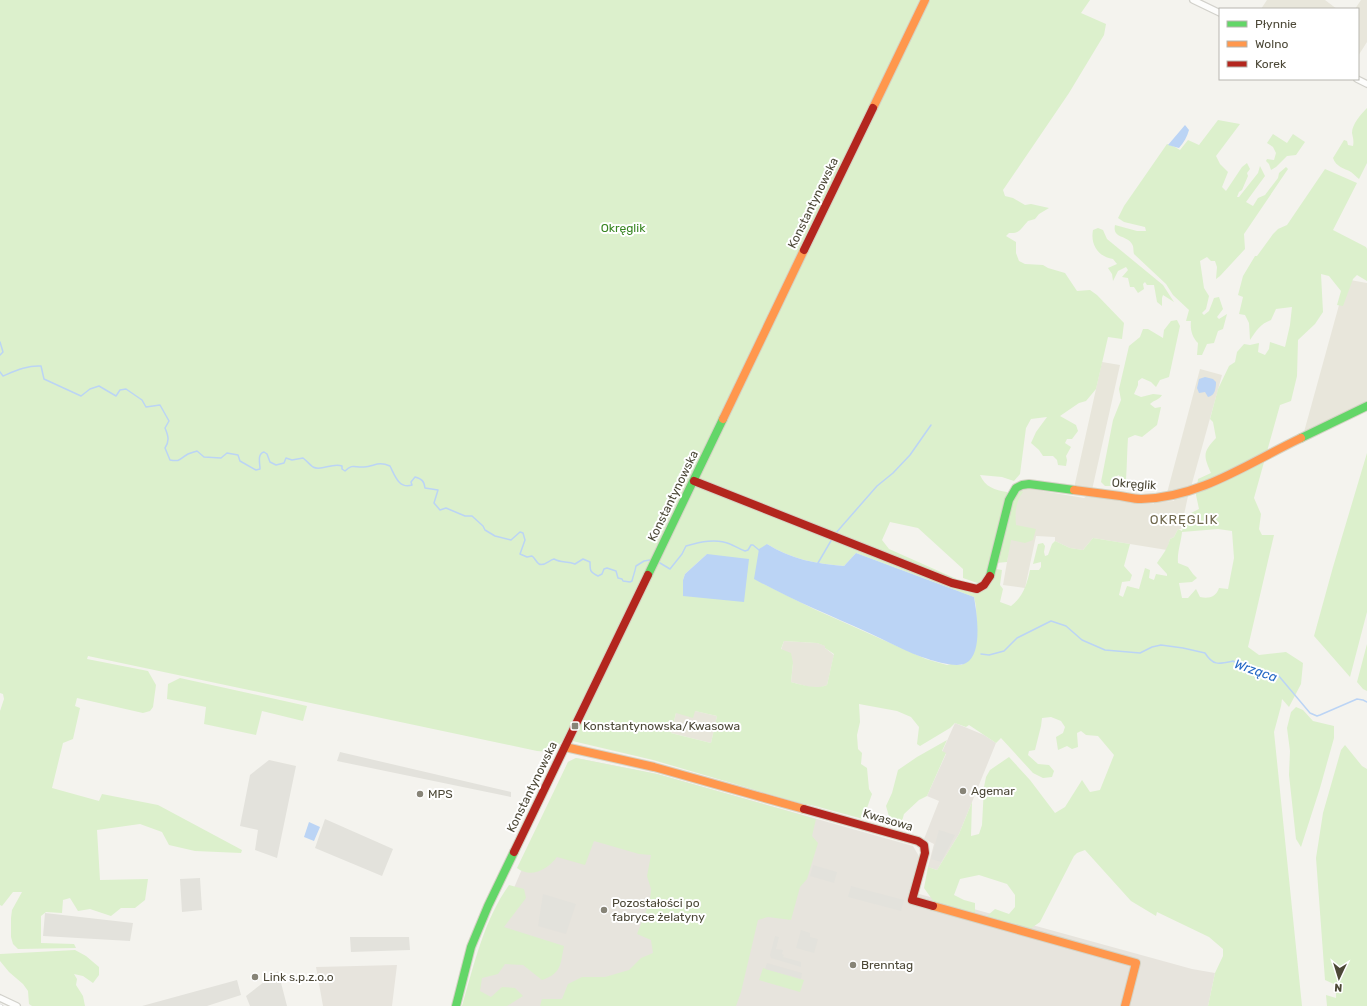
<svg xmlns="http://www.w3.org/2000/svg" width="1367" height="1006" viewBox="0 0 1367 1006" font-family="Rubik,sans-serif">
<rect width="100%" height="100%" fill="#f4f3ee"/>
<path fill="#e8e6db" d="M1267,0H1325L1337,9H1261Z
M1361,0H1367V42L1358,56V9H1355Z
M1350,280L1367,283V403L1304,432L1339,305Z
M1102,362L1120,365L1092,490L1074,488Z
M1200,369L1222,375L1191,487L1167,493Z
M1024,488L1084,498L1087,496L1154,504V502L1174,501L1175,498L1188,496L1181,529H1178L1174,537L1170,539L1167,550L1093,538L1083,550L1070,548L1055,541V537L1036,536L1025,588L1003,585L1007,562L1016,492Z
M784,641L817,643L826,646L825,648L834,655L827,685L822,687H809L791,682L793,663L781,650Z
M695,711L717,716L711,743L671,733L676,713Z"/>
<path fill="#e7e4dd" d="M955,723L984,735L996,743L959,834L937,870L928,867L934,844L924,839L939,801L927,796L946,754L942,752Z
M576,758L657,774L913,846L920,858L912,892L1192,969L1215,973L1208,1006H470L486,953L568,762Z
M397,965L392,1006H323L316,967Z"/>
<path fill="#dcf0cc" fill-rule="evenodd" d="M0,0H1090L1081,13L1106,24L1104,35L1069,93L1003,190L1005,196L1013,198L1025,205L1031,204L1049,208L1039,214L1035,219L1028,221C1021,228 1020,234 1009,233L1006,236L1016,242V253L1019,261L1025,264L1043,265L1048,268L1065,273L1077,291L1090,290L1097,295L1124,323L1122,339L1108,337L1096,389L1086,401L1079,403L1060,416L1076,425L1078,431L1072,439H1067L1065,443L1071,447L1066,456L1067,460L1066,466L1058,465L1057,460L1053,456H1043L1039,450L1031,443L1036,432L1047,417L1031,419L1026,428L1020,474L1014,481L1002,477L980,475C985,487 995,490 1007,492L1008,494L990,568L1002,570L1000,585L1003,589L1000,602L1011,606C1023,597 1027,584 1030,570H1039L1041,567V562L1033,564L1038,544L1043,543L1045,546L1044,552L1045,556L1048,555L1052,544L1055,541L1070,548L1083,550L1093,538L1130,544L1124,566L1132,575L1130,581L1122,582L1119,595L1123,597L1127,586L1139,589L1145,568L1150,570L1149,578L1154,580L1156,574L1167,576V574L1157,563C1163,554 1167,550 1170,539L1174,537L1178,529L1182,531L1187,515L1199,509L1196,495L1198,479L1211,473C1203,455 1203,452 1216,438L1213,422L1210,419L1218,389L1229,366L1235,362L1237,352L1244,344L1250,345L1259,343L1258,352L1265,355L1269,349L1270,342L1285,347L1290,325L1292,307L1276,309L1271,320C1260,324 1256,331 1250,340L1249,323L1245,315L1239,314L1243,297L1238,295L1243,276L1255,256H1257L1273,234L1278,229L1287,225L1325,169L1357,183L1333,230L1366,247L1367,249V281L1357,275L1353,279L1343,306L1337,305L1341,291L1329,276L1321,274L1323,312L1315,324L1298,340L1297,376L1291,401L1280,405L1254,498L1261,514L1259,529L1262,535H1274L1248,647L1259,655L1286,652L1303,663L1301,684L1289,707L1282,699L1281,706L1274,732L1302,1006H1208L1215,973L1223,956V949L1209,937L1157,912L1156,916L1131,901L1085,850L1077,853L1074,856L1040,922L1030,929L987,916L995,909L1009,914L1015,907V895L1007,884L979,875L960,879L954,895L964,900L975,903V914L934,902L924,888L928,867L937,870L959,834L972,802L971,836L979,834L982,825L984,787L986,777L990,770L1009,757L1030,780L1055,813L1065,807L1082,780L1090,792L1100,790L1114,755L1098,736L1086,735L1081,731L1077,733L1078,747L1072,749L1067,746L1058,750L1056,737L1063,733L1065,727L1061,721L1051,717L1042,718L1041,726L1035,750L1029,751L1028,755L1038,764L1049,765L1054,771L1052,777L1043,778L1033,773L1001,738L996,743L969,725L966,727L955,723L950,728L920,746L917,744L919,727L911,717L897,711L859,704L860,722L857,735L858,749L862,753L861,764L867,768L869,789L872,794L863,819L815,806L800,803L653,760L564,739L557,747L550,752L537,751L88,656L87,659L148,671L156,685L153,707L150,711L143,713L77,698L75,706L80,708L73,739L63,743L52,788L99,801L102,794L158,805L242,850L241,853L195,851L169,845L162,832L140,824L97,830L100,880L148,879L145,900L135,908H121L111,916L90,909L78,911L70,898L63,900L62,913L46,912L41,916V943L74,944L76,948L18,949L13,944L11,937V918L12,910L22,892H13L2,906L0,905V711L4,699L3,694L0,693ZM890,522L918,528L963,569V578L980,584L970,585L889,549L882,540ZM1218,529L1232,531L1234,558L1228,589L1219,588C1216,597 1209,599 1200,597L1196,589L1188,598H1182L1179,583L1192,582L1197,578L1193,574L1188,567L1178,563C1177,552 1181,543 1182,532ZM767,544C791,559 816,564 844,566L856,553L974,597L976,606L977,639L962,665L951,664L947,665L926,659L814,609L762,583ZM707,554L683,595V580L685,574ZM784,641L817,643L825,646V648L834,654L827,685C815,690 803,685 791,682L793,663L791,653L781,649ZM695,711L717,716L711,743L671,733L676,713L693,718Z
M1367,108V163L1359,179C1356,177 1354,174 1351,172C1344,168 1336,167 1333,158L1344,140L1347,141L1348,145L1353,146C1354,141 1353,138 1352,133C1352,124 1361,114 1367,108Z
M1218,120L1240,124L1216,156L1220,164L1228,172L1222,187L1226,191L1242,167L1247,163L1250,169L1247,173L1248,176L1242,190L1239,192L1237,197H1239L1258,173L1260,166L1265,176L1246,202L1253,206L1258,198L1265,195L1278,178L1279,173L1286,167L1288,169L1244,234L1245,249L1220,276L1216,279L1217,267L1215,261H1211L1207,257L1200,261L1204,288L1209,296L1206,309L1202,313L1204,315L1209,311L1214,298L1219,297L1223,309L1217,317L1219,319L1227,314L1223,329L1218,331L1214,343L1207,344L1202,355H1197L1198,343C1192,337 1190,329 1191,321H1186L1189,310L1173,295L1166,284L1134,254C1133,250 1134,247 1132,244C1127,235 1112,239 1115,225L1137,231H1146L1145,227L1124,222L1118,218L1124,206L1167,144L1175,147L1180,150L1188,140L1199,145Z
M1273,134L1287,143L1293,134L1305,142L1296,155L1287,156L1276,167L1271,170L1269,164L1266,161L1267,159L1274,160L1276,153L1273,147L1267,143Z
M1098,228L1103,230L1107,239L1163,285L1174,302L1163,295L1162,298V306L1157,302L1154,285H1147L1145,282L1143,284L1144,289L1138,293L1134,287H1130L1128,278L1122,277L1128,270L1126,267L1118,271L1113,281L1112,274L1108,268L1117,264L1113,259C1099,257 1090,245 1093,230Z
M1177,320L1180,326L1169,377L1160,380L1156,387L1151,382L1142,378L1138,381V385L1134,394L1141,397L1153,394L1162,395C1159,400 1154,400 1150,404L1155,408L1161,407L1157,425L1142,437L1135,435L1128,438C1127,452 1127,465 1126,480L1118,475L1111,486H1105L1101,482L1113,420L1121,400L1119,389L1126,359L1129,346L1140,337L1143,329H1148L1163,338L1164,330L1171,321Z
M1367,453V612L1350,677L1314,636L1333,567Z
M1020,490L1023,492C1015,503 1015,513 1016,525L1036,529L1033,540L1025,543L1011,540L1007,562L996,563L1014,496Z
M1367,644V691L1363,689L1357,682Z
M180,678L307,706L303,721L262,711L256,735L204,724L206,707L167,699L168,684Z
M1296,707L1303,710L1313,721L1334,726V738L1320,788L1301,847L1296,839L1289,775L1290,751L1287,728L1291,712Z
M947,740L942,751L946,753L927,796L919,800L904,814L900,828L882,825V820H890L886,806L892,793L898,770L917,757Z
M1345,745L1362,766L1367,769V1006H1327L1326,995L1336,998V985L1325,980L1316,858L1323,813L1341,750Z
M576,758L657,774L816,819L812,836L818,843L807,879L800,887L791,920L768,917L758,920L741,992L736,1006H540L542,999H562L568,984L582,977H605L629,970L641,958L653,953L651,940L637,934L650,901L651,889L647,876L651,855L639,854L594,841L585,865L557,857C548,869 531,879 517,868L568,762Z
M509,885L524,889L526,898L504,927L564,946C560,965 562,973 542,980L523,965L505,964L498,974L482,978L480,991L491,997L502,987L515,988L523,996L507,1006H462C474,965 484,920 509,885Z
M75,950L86,956L99,967V975L93,983L83,976L74,974L77,979L76,985L83,996L85,1006H32L29,1004L28,991L23,984L9,972L0,961V954Z
M763,968L804,980L800,992L759,980Z"/>
<path fill="#e3e2dc" d="M340,752L511,792V797L337,761Z
M269,760L296,766L277,858L255,850L258,830L240,826L250,775Z
M325,819L393,849L382,876L315,848Z
M939,830L955,835L941,862L931,859Z
M813,865L837,872L834,883L810,876Z
M200,878L202,910L182,912L180,879Z
M851,886L904,900L901,911L848,897Z
M543,894L576,904L566,934L538,926Z
M45,913L133,923L130,941L43,936Z
M801,930L810,933V937L818,939L814,953L796,948Z
M775,936L779,937L776,949L783,950L782,954L784,955L783,957L801,962V967L771,958L770,955Z
M350,937H409L410,950L351,952Z
M767,963L802,973L801,979L765,969Z
M278,971L287,1006H250L246,996Z
M237,980L241,995L207,1006H142Z"/>
<path fill="#bbd4f5" d="M1185,125L1189,130C1187,137 1184,142 1179,148L1168,145Z
M1205,377L1213,379L1216,382C1216,388 1215,396 1208,397L1205,392L1199,393L1197,388L1199,379Z
M767,544C791,559 816,564 844,566L856,553L974,597C977,614 983,654 966,663C957,668 937,662 928,659C908,653 885,640 867,632C829,615 790,599 754,579L759,549Z
M707,554L749,559L744,602L683,596V580L685,574Z
M309,822L320,827L314,841L304,837Z"/>
<g fill="none" stroke-linecap="round" stroke-linejoin="round">
<path stroke="#bbd4f5" stroke-width="1.5" d="M0,342L3,352L0,355
M0,372L3,376C15,371 28,365 41,366L44,379L81,396L90,389L99,386L116,396L120,390L126,389L142,400L146,407L160,405L169,421L165,428C168,435 170,441 165,448L170,460C181,462 179,459 188,454C190,453 194,452 197,451L204,457L221,458L227,453L238,455L240,461L256,470L260,469C260,463 257,454 264,452L267,454L270,462L276,465L284,463L286,458L292,460L303,458C307,461 310,465 313,467C321,472 332,462 342,466V469L345,471C353,463 355,468 364,467C375,466 378,461 390,466C395,476 399,489 412,485L411,482L415,477C422,479 424,481 425,488L438,490L434,503L440,510L446,508L465,516H472L483,526L485,530L495,536L511,540L520,532L523,533L525,540L520,554L527,557L532,556C535,558 536,562 539,564C544,567 549,560 554,559C561,563 567,561 575,564L583,559L590,562C590,571 590,572 598,576L602,574L604,569L607,568L616,571L618,578L622,579L623,581L630,582L632,581C633,576 635,572 636,566L644,561L650,560
M835,534L877,486L893,473L910,455L931,425
M660,563L670,569L682,554L686,546C700,542 716,538 730,544C735,546 739,549 745,551L748,550L751,545H753L759,550
M818,563L832,539
M981,654L989,655L1004,651L1017,638L1051,621L1066,626L1082,640L1105,650L1140,653L1152,647L1161,645L1183,648L1205,653C1213,666 1219,664 1233,661L1244,668L1254,672H1266L1278,675L1310,713L1317,716L1320,715L1357,699L1363,700L1367,702"/>
<defs>
<path id="street" d="M1193,0L1220,13
M1357,79L1367,84
M0,998L17,1006"/>
<path id="fast" d="M1301,438L1367,406
M648,575L723,419
M990,576L1009,500L1016,488L1022,485L1029,484L1074,490
M456,1006L471,947L488,906L514,852"/>
<path id="slow" d="M873,108L925,0
M723,419L804,250
M1074,490C1090,492 1105,494 1120,496C1127,497 1134,499 1141,499C1200,498 1250,462 1301,438
M565,747L654,767L804,809
M933,906L1136,963L1125,1006"/>
<path id="jam" d="M804,250L873,108
M694,481L952,583L977,589L984,585L990,576
M804,809L918,841L924,845L925,853L912,900L933,906
M514,852L648,575"/>
</defs>
<use href="#street" stroke="#d2d1cb" stroke-width="8"/>
<use href="#fast" stroke="#d4d2c4" stroke-width="10"/>
<use href="#slow" stroke="#d4d2c4" stroke-width="10"/>
<use href="#jam" stroke="#d4d2c4" stroke-width="10"/>
<use href="#street" stroke="#fdfdfc" stroke-width="5.5"/>
<use href="#fast" stroke="#63d668" stroke-width="8"/>
<use href="#slow" stroke="#ff974d" stroke-width="8"/>
<use href="#jam" stroke="#b3261e" stroke-width="8"/>
<defs>
<path id="rail" d="M0,1005L2,1006"/>
</defs>
<use href="#rail" stroke="#dbdbda" stroke-width="3"/>
<use href="#rail" stroke="#fff" stroke-width="1.5" stroke-dasharray="4.5" stroke-linecap="butt"/>
</g>
<g fill="#878477" stroke="#fff" stroke-width="1.5">
<rect x="571" y="722" width="8" height="8" rx="2"/>
<circle cx="963" cy="791" r="4"/>
<circle cx="420" cy="794" r="4"/>
<circle cx="604" cy="910" r="4"/>
<circle cx="853" cy="965" r="4"/>
<circle cx="255" cy="977" r="4"/>
</g>
<g text-anchor="middle" stroke-width="4" stroke-linejoin="round" paint-order="stroke">
<g font-size="12" fill="#4c4837" stroke="#fff">
<text transform="translate(813 203) rotate(-64)" y="4">Konstantynowska</text>
<text transform="translate(1134 484) rotate(4)" y="4">Okręglik</text>
<text transform="translate(673 496) rotate(-64)" y="4">Konstantynowska</text>
<text transform="translate(532 787) rotate(-64)" y="4">Konstantynowska</text>
<text transform="translate(888 820) rotate(16)" y="4">Kwasowa</text>
</g>
<g font-size="12" fill="#398623" stroke="#fff">
<text x="623" y="232">Okręglik</text>
</g>
<g font-size="12" fill="#4c4837" stroke="#fff" text-anchor="start">
<text x="583" y="730">Konstantynowska/Kwasowa</text>
<text x="971" y="795">Agemar</text>
<text x="428" y="798">MPS</text>
<text x="612" y="907">Pozostałości po<tspan x="612" dy="14">fabryce żelatyny</tspan></text>
<text x="861" y="969">Brenntag</text>
<text x="263" y="981">Link s.p.z.o.o</text>
</g>
<g font-size="13" letter-spacing="1" fill="#70684e" stroke="#fff">
<text x="1184" y="524">OKRĘGLIK</text>
</g>
<g font-size="13" font-style="italic" fill="#2467c5" stroke="#fff">
<text transform="translate(1256 670) rotate(19)" y="5">Wrząca</text>
</g>
</g>
<rect x="1219" y="8" width="140" height="72" fill="#ffffff" stroke="#b7b6af"/>
<rect x="1227" y="21" width="20" height="6" fill="#63d668" stroke="#b7b6af"/>
<text x="1255" y="28" font-size="12" fill="#4c4837">Płynnie</text>
<rect x="1227" y="41" width="20" height="6" fill="#ff974d" stroke="#b7b6af"/>
<text x="1255" y="48" font-size="12" fill="#4c4837">Wolno</text>
<rect x="1227" y="61" width="20" height="6" fill="#b3261e" stroke="#b7b6af"/>
<text x="1255" y="68" font-size="12" fill="#4c4837">Korek</text>
<g transform="translate(1339 978) rotate(184)" stroke="#ffffff" stroke-width="3" paint-order="stroke">
<path d="M0-3L7 15L0 10L-7 15Z" fill="#4c4837"/>
<text y="-6" font-size="11" font-weight="bold" text-anchor="middle" fill="#4c4837">N</text>
</g>
</svg>
